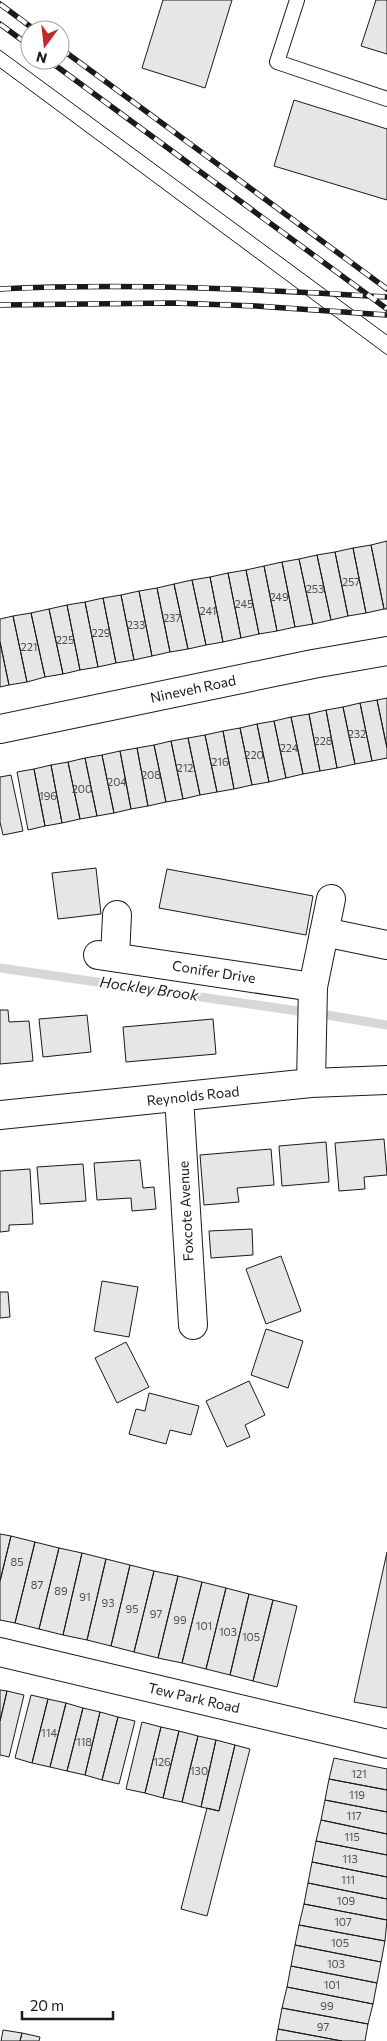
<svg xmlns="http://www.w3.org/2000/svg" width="387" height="2041" viewBox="0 0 387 2041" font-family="Commissioner,sans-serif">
<rect width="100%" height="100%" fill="#fff"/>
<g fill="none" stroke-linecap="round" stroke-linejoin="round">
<path stroke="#d7d7d7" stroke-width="9" d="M0,968L298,1011
M327,1015L387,1025"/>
</g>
<path fill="#e6e6e6" stroke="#1a1a1a" d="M163,0H232L205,88L142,68Z
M376,0H387V54L361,46Z
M294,100L387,129V200L274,166Z
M387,541V609H384L371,545Z
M371,545L384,609L366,613L353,548Z
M353,548L366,613L348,616L335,552Z
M335,552L348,616L331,620L317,555Z
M317,555L331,620L313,624L299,559Z
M299,559L313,624L295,627L282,562Z
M282,562L295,627L277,631L264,566Z
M264,566L277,631L259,634L246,570Z
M246,570L259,634L241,638L228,573Z
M228,573L241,638L223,642L210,577Z
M210,577L223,642L206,645L192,580Z
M192,580L206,645L188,649L174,584Z
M174,584L188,649L170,652L157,588Z
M157,588L170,652L152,656L139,591Z
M139,591L152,656L134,660L121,595Z
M121,595L134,660L116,663L103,598Z
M103,598L116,663L98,667L85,602Z
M85,602L98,667L80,670L67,605Z
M67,605L80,670L63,674L49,609Z
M49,609L63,674L45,677L31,613Z
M31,613L45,677L27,682L13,616Z
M13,616L27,682L9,685L0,642V619Z
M0,642L9,685L0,687Z
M387,698V748L377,700Z
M377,700L387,748V758L372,761L360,703Z
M360,703L372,761L355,764L343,707Z
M343,707L355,764L337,768L326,710Z
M326,710L337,768L320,771L309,714Z
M309,714L320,771L303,774L291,717Z
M291,717L303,774L286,778L274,721Z
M274,721L286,778L269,782L257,724Z
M257,724L269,782L252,785L240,728Z
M240,728L252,785L234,789L223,731Z
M223,731L234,789L217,792L205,735Z
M205,735L217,792L200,795L188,738Z
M188,738L200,795L183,799L171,741Z
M171,741L183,799L166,802L154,745Z
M154,745L166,802L148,806L137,748Z
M137,748L148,806L131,809L120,751Z
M120,751L131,809L114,813L102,755Z
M102,755L114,813L97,816L85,758Z
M85,758L97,816L80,819L68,762Z
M68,762L80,819L62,823L51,765Z
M51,765L62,823L45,826L34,769Z
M34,769L45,826L28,830L17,772Z
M11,775L23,831L3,835L0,822V777Z
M96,868L101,914L58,919L52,873Z
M167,869L313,896L306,935L159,908Z
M0,1010H8L9,1022L29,1021L33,1061L0,1064Z
M87,1015L91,1052L43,1057L39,1019Z
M213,1019L216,1054L126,1062L123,1027Z
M384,1139L387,1175L364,1177L365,1189L339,1191L335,1143Z
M326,1142L329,1182L282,1186L279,1146Z
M271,1149L274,1185L237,1188L239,1202L204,1205L200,1155Z
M140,1160L143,1188L154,1187L156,1209L132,1211L131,1198L97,1200L94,1163Z
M83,1164L86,1201L40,1204L37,1167Z
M30,1169L33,1224L9,1225V1231L0,1232V1171Z
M252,1229L253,1255L211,1258L209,1231Z
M281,1256L301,1311L266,1324L246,1269Z
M102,1281L138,1287L129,1337L94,1331Z
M0,1292H8L10,1317L0,1318Z
M266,1329L303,1341L288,1388L251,1375Z
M126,1342L149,1387L117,1403L95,1358Z
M249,1381L265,1415L245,1425L250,1437L227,1447L206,1401Z
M149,1393L199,1406L191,1435L170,1430L166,1444L129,1434L136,1409L145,1411Z
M0,1534L11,1536L0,1581Z
M11,1536L35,1542L15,1623L0,1620V1581Z
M35,1542L59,1548L39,1629L15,1623Z
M59,1548L82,1553L63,1635L39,1629Z
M387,1552V1708L354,1702Z
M82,1553L106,1559L87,1640L63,1635Z
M106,1559L130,1565L111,1646L87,1640Z
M130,1565L154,1571L134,1652L111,1646Z
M154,1571L178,1576L158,1658L134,1652Z
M178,1576L202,1582L182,1663L158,1658Z
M202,1582L226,1588L206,1669L182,1663Z
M226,1588L249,1594L230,1675L206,1669Z
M249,1594L273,1600L253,1681L230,1675Z
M273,1600L297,1606L277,1687L253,1681Z
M0,1690L7,1691L0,1721Z
M7,1691L24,1695L9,1757L0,1755V1721Z
M31,1695L48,1699L32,1763L15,1758Z
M48,1699L66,1703L50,1767L32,1763Z
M66,1703L83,1708L67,1771L50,1767Z
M83,1708L100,1712L85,1775L67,1771Z
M100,1712L118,1717L102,1780L85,1775Z
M118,1717L135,1721L119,1784L102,1780Z
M142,1722L161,1727L145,1793L126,1789Z
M161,1727L179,1731L163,1798L145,1793Z
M179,1731L198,1736L182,1802L163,1798Z
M198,1736L216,1740L201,1807L182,1802Z
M216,1740L235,1745L219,1811L201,1807Z
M235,1745L250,1749L207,1916L181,1909L207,1808L219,1811Z
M334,1758L387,1769V1790L329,1779Z
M329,1779L387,1790V1812L325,1800Z
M325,1800L387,1812V1834L321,1820Z
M321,1820L387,1834V1855L316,1841Z
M316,1841L387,1855V1877L312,1862Z
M312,1862L387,1877V1899L308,1883Z
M308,1883L387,1899V1920L304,1904Z
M304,1904L387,1920L385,1941L299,1925Z
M299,1925L385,1941L381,1962L295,1945Z
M295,1945L381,1962L377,1983L291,1966Z
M291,1966L377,1983L373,2004L287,1987Z
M287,1987L373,2004L368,2024L282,2008Z
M282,2008L368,2024L365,2041H342L278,2029Z
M278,2029L342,2041H276Z
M3,2030L22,2033L20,2041H1Z
M22,2033L40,2037L39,2041H20Z"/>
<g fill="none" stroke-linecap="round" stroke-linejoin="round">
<defs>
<path id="service" d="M297,0L277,62L387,99"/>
<path id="minor" d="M0,729L313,664L387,651
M324,932L387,945
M98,955L313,987
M115,957L117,915
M311,1083L313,987L331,899
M179,1097L193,1325
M0,1115L311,1083L387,1080
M0,1652L387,1744"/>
</defs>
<use href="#service" stroke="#1a1a1a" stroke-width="16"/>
<use href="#minor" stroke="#1a1a1a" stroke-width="30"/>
<use href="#service" stroke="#fff" stroke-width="14"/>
<use href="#minor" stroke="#fff" stroke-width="28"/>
<path stroke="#1a1a1a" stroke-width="1" d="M0,50L387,335
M0,68L387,355"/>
<defs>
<path id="rail" d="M0,4L35,30
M0,24L30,46
M60,48L387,289
M48,60L387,309
M0,289C129,283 258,289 387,297
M0,305L174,303L256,306L387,315"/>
</defs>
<use href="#rail" stroke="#1a1a1a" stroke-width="5.5"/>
<use href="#rail" stroke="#fff" stroke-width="4" stroke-dasharray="11" stroke-linecap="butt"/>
</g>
<g text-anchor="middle" stroke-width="4" stroke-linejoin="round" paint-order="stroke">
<g font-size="11" fill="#4d4d4d">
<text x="351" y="586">257</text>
<text x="315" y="593">253</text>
<text x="279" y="601">249</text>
<text x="244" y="608">245</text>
<text x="208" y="615">241</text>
<text x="172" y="622">237</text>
<text x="136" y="629">233</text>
<text x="101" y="637">229</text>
<text x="65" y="644">225</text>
<text x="29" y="651">221</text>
<text x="357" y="738">232</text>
<text x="323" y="745">228</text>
<text x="289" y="752">224</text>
<text x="254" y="759">220</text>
<text x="220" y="766">216</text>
<text x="185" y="772">212</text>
<text x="151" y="779">208</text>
<text x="117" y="786">204</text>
<text x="82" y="793">200</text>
<text x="48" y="800">196</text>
<text x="17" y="1566">85</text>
<text x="37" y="1589">87</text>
<text x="61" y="1595">89</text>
<text x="85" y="1601">91</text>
<text x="108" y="1607">93</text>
<text x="132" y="1613">95</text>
<text x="156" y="1618">97</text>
<text x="180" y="1624">99</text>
<text x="204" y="1630">101</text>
<text x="228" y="1636">103</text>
<text x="251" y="1641">105</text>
<text x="49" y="1737">114</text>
<text x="84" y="1746">118</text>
<text x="162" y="1766">126</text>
<text x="199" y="1775">130</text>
<text x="359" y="1778">121</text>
<text x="357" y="1799">119</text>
<text x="354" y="1820">117</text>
<text x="352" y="1841">115</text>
<text x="350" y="1863">113</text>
<text x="348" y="1884">111</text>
<text x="346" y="1905">109</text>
<text x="343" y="1926">107</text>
<text x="340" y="1947">105</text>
<text x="336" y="1968">103</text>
<text x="332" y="1989">101</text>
<text x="327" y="2010">99</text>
<text x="323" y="2031">97</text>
</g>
<g font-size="14" fill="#1a1a1a" stroke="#fff">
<text transform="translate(193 689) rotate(-12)" y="5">Nineveh Road</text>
<text transform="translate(214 972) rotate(9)" y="5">Conifer Drive</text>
<text transform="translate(193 1096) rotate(-6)" y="5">Reynolds Road</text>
<text transform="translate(186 1211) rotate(-93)" y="5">Foxcote Avenue</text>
<text transform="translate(194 1698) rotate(13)" y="5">Tew Park Road</text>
</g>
<g font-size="15" font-style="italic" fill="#1a1a1a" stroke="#fff">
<text transform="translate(149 989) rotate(8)" y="5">Hockley Brook</text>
</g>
</g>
<g transform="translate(45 45) rotate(195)"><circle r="24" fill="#ffffff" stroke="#a3a3a3"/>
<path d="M0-4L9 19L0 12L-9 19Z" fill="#c62828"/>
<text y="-8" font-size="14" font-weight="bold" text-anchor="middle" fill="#1a1a1a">N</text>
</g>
<path d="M22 2011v8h91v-8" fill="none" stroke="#1a1a1a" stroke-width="2.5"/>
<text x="30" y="2011" font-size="15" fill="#1a1a1a" stroke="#ffffff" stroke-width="4" paint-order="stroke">20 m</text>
</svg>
